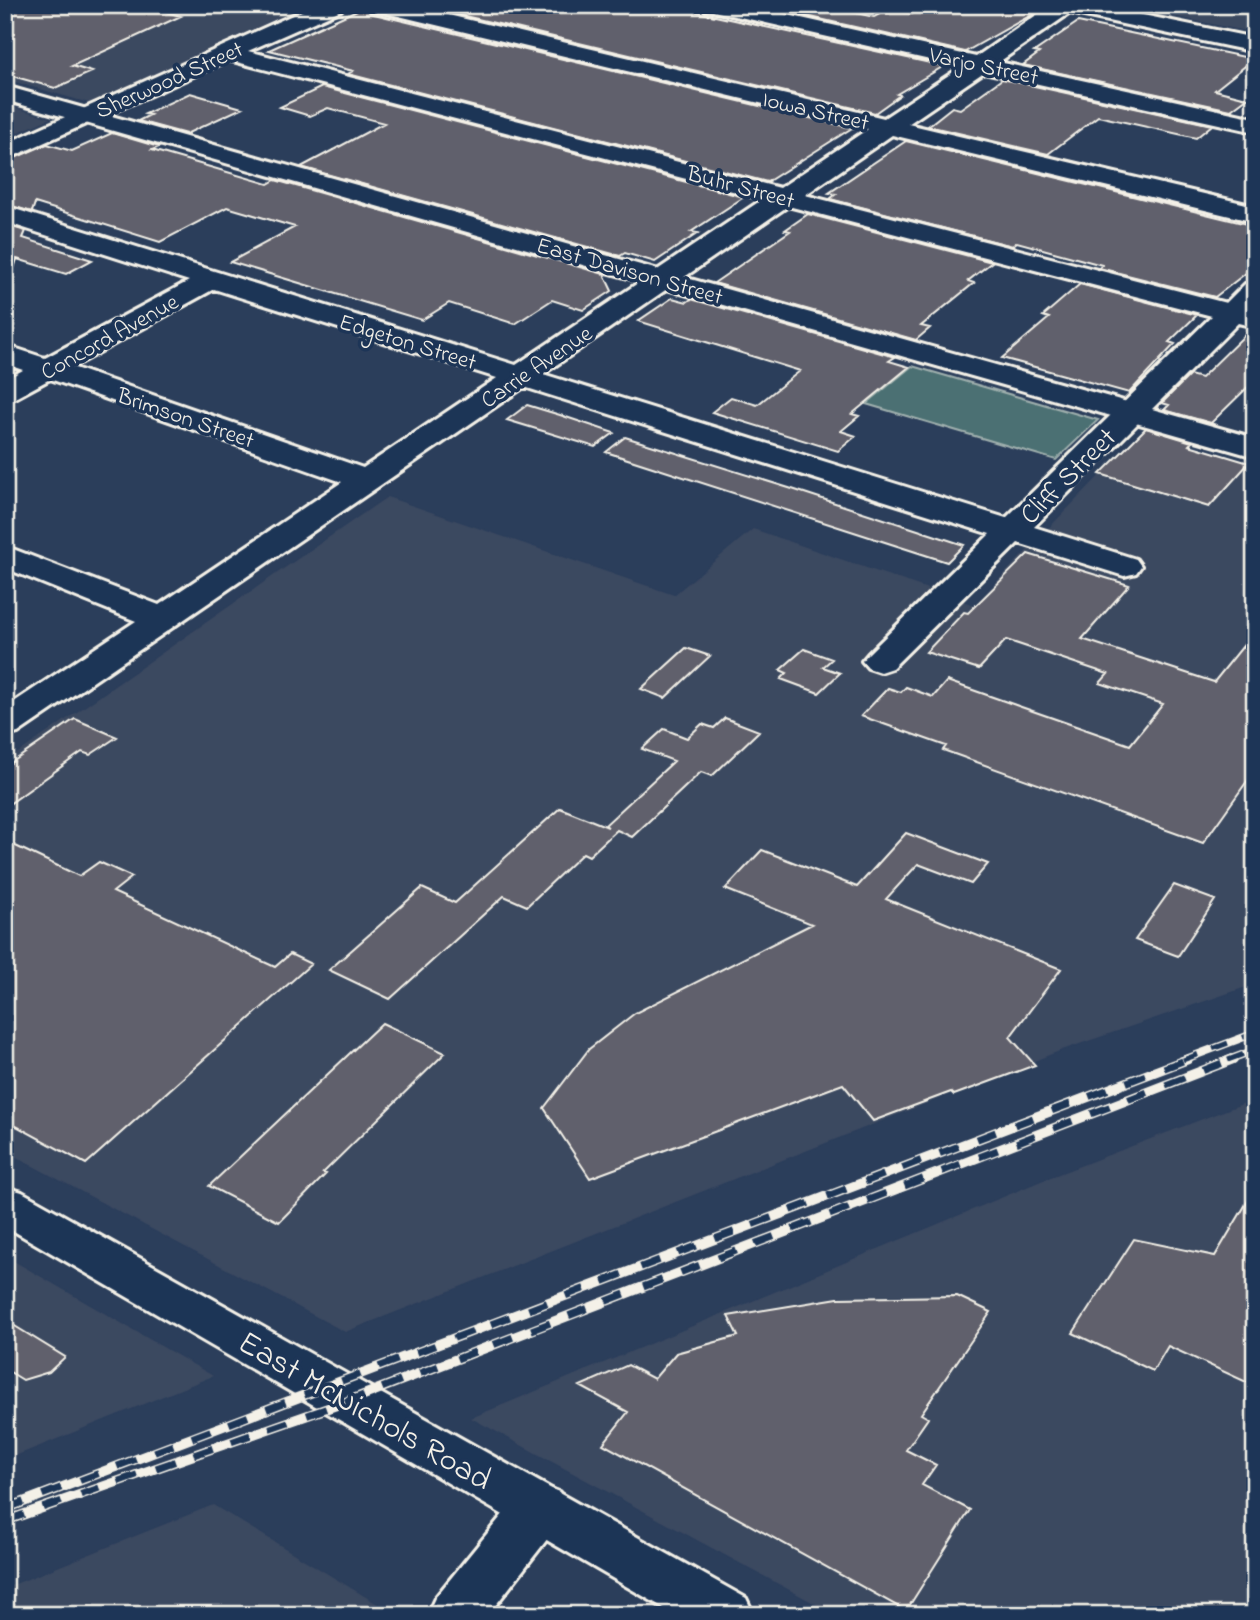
<svg xmlns="http://www.w3.org/2000/svg" width="1260" height="1620" viewBox="0 0 1260 1620" font-family="'Indie Flower',sans-serif">
<rect width="100%" height="100%" fill="#2b3e5b"/>
<filter id="ink" filterUnits="userSpaceOnUse"><feTurbulence type="fractalNoise" baseFrequency=".0143" numOctaves="2"/><feDisplacementMap in="SourceGraphic" scale="14" xChannelSelector="R" yChannelSelector="G"/><feConvolveMatrix kernelMatrix="1 2 1 2 8 2 1 2 1" color-interpolation-filters="sRGB"/></filter>
<g filter="url(#ink)">
<path fill="#3b4860" d="M5,5H307L89,103L5,79Z
M1119,5H1255V33Z
M5,105L51,118L5,138Z
M1143,431L1255,464V984L1062,1050L345,1332L5,1151V762L387,497L674,595L753,529L974,605Z
M1255,1099V1615H836L471,1418L1051,1177Z
M5,1256L213,1376L5,1460Z
M213,1505L394,1614L5,1615V1588Z"/>
<path fill="#4b7073" stroke="#a0b0ae" stroke-width="2" d="M912,366L1098,420L1056,460L866,404Z"/>
<path fill="#61606c" stroke="#f4f1e8" stroke-width="2" d="M5,5H139L181,16L72,66L92,72L55,88L5,74Z
M357,5H365L370,13L852,128L767,182L348,74L353,71L269,50L357,10Z
M418,5H665L944,66L897,94L900,95L875,113Z
M776,5H820L874,17L889,9L912,14L928,5L942,9L948,5H992L1033,14L965,52L771,8Z
M1078,22L1254,59L1215,90L1247,98L1231,110L1023,65L1039,53L1034,52Z
M1002,79L1212,125L1196,138L1098,116L1048,154L928,126L952,107L960,109Z
M322,87L744,197L691,232L698,233L655,262L625,253L620,256L301,167L384,123L328,108L310,116L280,107Z
M190,93L242,108L186,134L138,121L150,115L145,114Z
M112,133L159,147L152,150L268,184L275,180L604,274L612,291L583,310L552,300L515,324L449,303L422,320L230,262L295,227L227,207L160,242L35,203L32,212L5,204V162L47,144L72,151Z
M906,141L1255,226V266L1215,297L1099,268L1102,265L1017,242L1012,246L830,199L836,194L829,193Z
M808,214L992,262L968,281L974,283L921,326L930,328L916,340L714,283L790,231L785,230Z
M5,225L26,231L23,238L92,260L66,274L17,259L10,281L5,280Z
M1080,284L1197,315L1169,342L1175,344L1129,393L1002,358L1049,318L1043,316Z
M672,298L687,302L691,299L895,357L889,361L909,367L852,414L859,416L841,431L856,436L838,451L712,412L731,397L757,405L800,371L638,321Z
M1251,329H1255V380L1211,423L1164,410L1169,405L1162,403L1190,375L1201,378Z
M527,405L560,415L614,433L595,447L507,420Z
M1146,428L1192,442L1189,445L1249,463L1209,507L1100,474Z
M625,437L789,488L964,545L947,562L606,452Z
M1028,554L1129,585L1082,639L1214,682L1255,631V770L1203,843L943,750L946,746L861,716L888,688L901,692L906,687L933,697L947,681L1130,745L1163,704L1100,683L1108,674L1006,640L979,669L926,652L964,612L968,613Z
M686,648L710,656L665,698L641,689Z
M804,649L832,659L823,667L840,673L819,693L781,679L787,673L780,670Z
M725,718L759,731L712,776L701,772L632,837L617,830L589,856L583,853L527,906L504,896L390,999L329,970L422,888L455,903L560,808L608,827L605,825L674,761L642,749L664,729L687,738L702,724L714,728Z
M75,719L117,737L90,755L82,752L5,807V767Z
M906,833L988,864L971,884L918,864L886,899L1061,969L1010,1037L1035,1065L954,1095L951,1092L873,1121L843,1084L590,1178L544,1108L589,1049L635,1013L812,924L725,889L762,850L857,887Z
M5,841L79,876L99,862L132,877L113,892L275,967L290,954L311,964L86,1164L5,1120Z
M1174,885L1215,900L1178,956L1135,940Z
M382,1023L445,1053L323,1173L326,1174L279,1222L209,1186Z
M1255,1189V1386L1168,1346L1153,1371L1073,1333L1134,1239L1215,1256Z
M957,1296L991,1312L921,1414L928,1418L906,1450L936,1465L922,1485L970,1510L906,1611L603,1444L628,1412L580,1386L628,1365L654,1379L676,1353L738,1336L728,1316L838,1298Z
M5,1320L65,1357L49,1372L23,1380L5,1369Z"/>
<g fill="none" stroke-linecap="round" stroke-linejoin="round">
<defs>
<path id="minor" d="M315,5H344L341,10L248,51L780,188L868,129L378,11L370,10L367,5H406L884,118L961,67L713,11L705,10L702,5H743L976,57L1051,5H1094L1255,38V52L1070,13L999,62L1255,118V132L984,72L908,124L1255,206V222L892,135L805,195L1226,303L1245,284L1255,282V306L1251,309L1255,310V327L1238,323L1034,527L1136,559L1141,566L1136,573L1124,576L1018,543L892,668L880,672L868,668L862,661L868,654L990,534L524,387L18,733L5,736V708L136,621L5,568V546L159,605L342,482L50,379L15,398L5,401V380L23,370L5,364V345L45,358L189,281L5,222V206L516,365L763,199L229,60L5,160V144ZM788,206L1212,316L1006,518L543,374ZM214,289L497,378L363,468L72,367Z
M540,1485L559,1492L567,1508L559,1524L488,1615H427L435,1598L521,1492Z"/>
<path id="major" d="M5,86L1255,438V457L5,100Z
M5,1187L22,1192L746,1598L754,1615H676L5,1226Z"/>
</defs>
<use href="#minor" stroke="#f4f1e8" stroke-width="6"/>
<use href="#major" stroke="#f4f1e8" stroke-width="6"/>
<use href="#minor" fill="#1d3557" fill-rule="evenodd"/>
<use href="#major" fill="#1d3557" fill-rule="evenodd"/>
<defs>
<path id="rail-far1" d="M1183,1060L1255,1033
M1228,1060L1255,1050"/>
<path id="rail" d="M5,1509L1188,1059
M5,1521L348,1401L1233,1059"/>
</defs>
<use href="#rail-far1" stroke="#f4f1e8" stroke-width="8"/>
<use href="#rail" stroke="#f4f1e8" stroke-width="10"/>
<use href="#rail-far1" stroke="#1d3557" stroke-width="5" stroke-dasharray="16" stroke-linecap="butt"/>
<use href="#rail" stroke="#1d3557" stroke-width="7" stroke-dasharray="20" stroke-linecap="butt"/>
</g>
</g>
<g text-anchor="middle" stroke-width="7" stroke-linejoin="round" paint-order="stroke">
<g font-size="23" fill="#f4f1e8" stroke="#1d3557">
<text transform="translate(984 65) rotate(12)" y="8">Varjo Street</text>
<text transform="translate(169 79) rotate(-24)" y="8">Sherwood Street</text>
<text transform="translate(816 110) rotate(13)" y="8">Iowa Street</text>
<text transform="translate(741 186) rotate(15)" y="8">Buhr Street</text>
<text transform="translate(630 270) rotate(16)" y="8">East Davison Street</text>
<text transform="translate(109 336) rotate(-29)" y="8">Concord Avenue</text>
<text transform="translate(408 341) rotate(17)" y="8">Edgeton Street</text>
<text transform="translate(536 366) rotate(-34)" y="8">Carrie Avenue</text>
<text transform="translate(186 417) rotate(19)" y="8">Brimson Street</text>
</g>
<g font-size="28" fill="#f4f1e8" stroke="#1d3557">
<text transform="translate(1067 475) rotate(-45)" y="10">Cliff Street</text>
</g>
<g font-size="33" fill="#f4f1e8" stroke="#1d3557">
<text transform="translate(366 1409) rotate(30)" y="12">East McNichols Road</text>
</g>
</g>
<rect width="1260" height="1620" fill="none" stroke="#1d3557" stroke-width="28"/>
<rect x="14" y="14" width="1232" height="1592" fill="none" stroke="#f4f1e8" stroke-width="2.5" filter="url(#ink)"/>
</svg>
